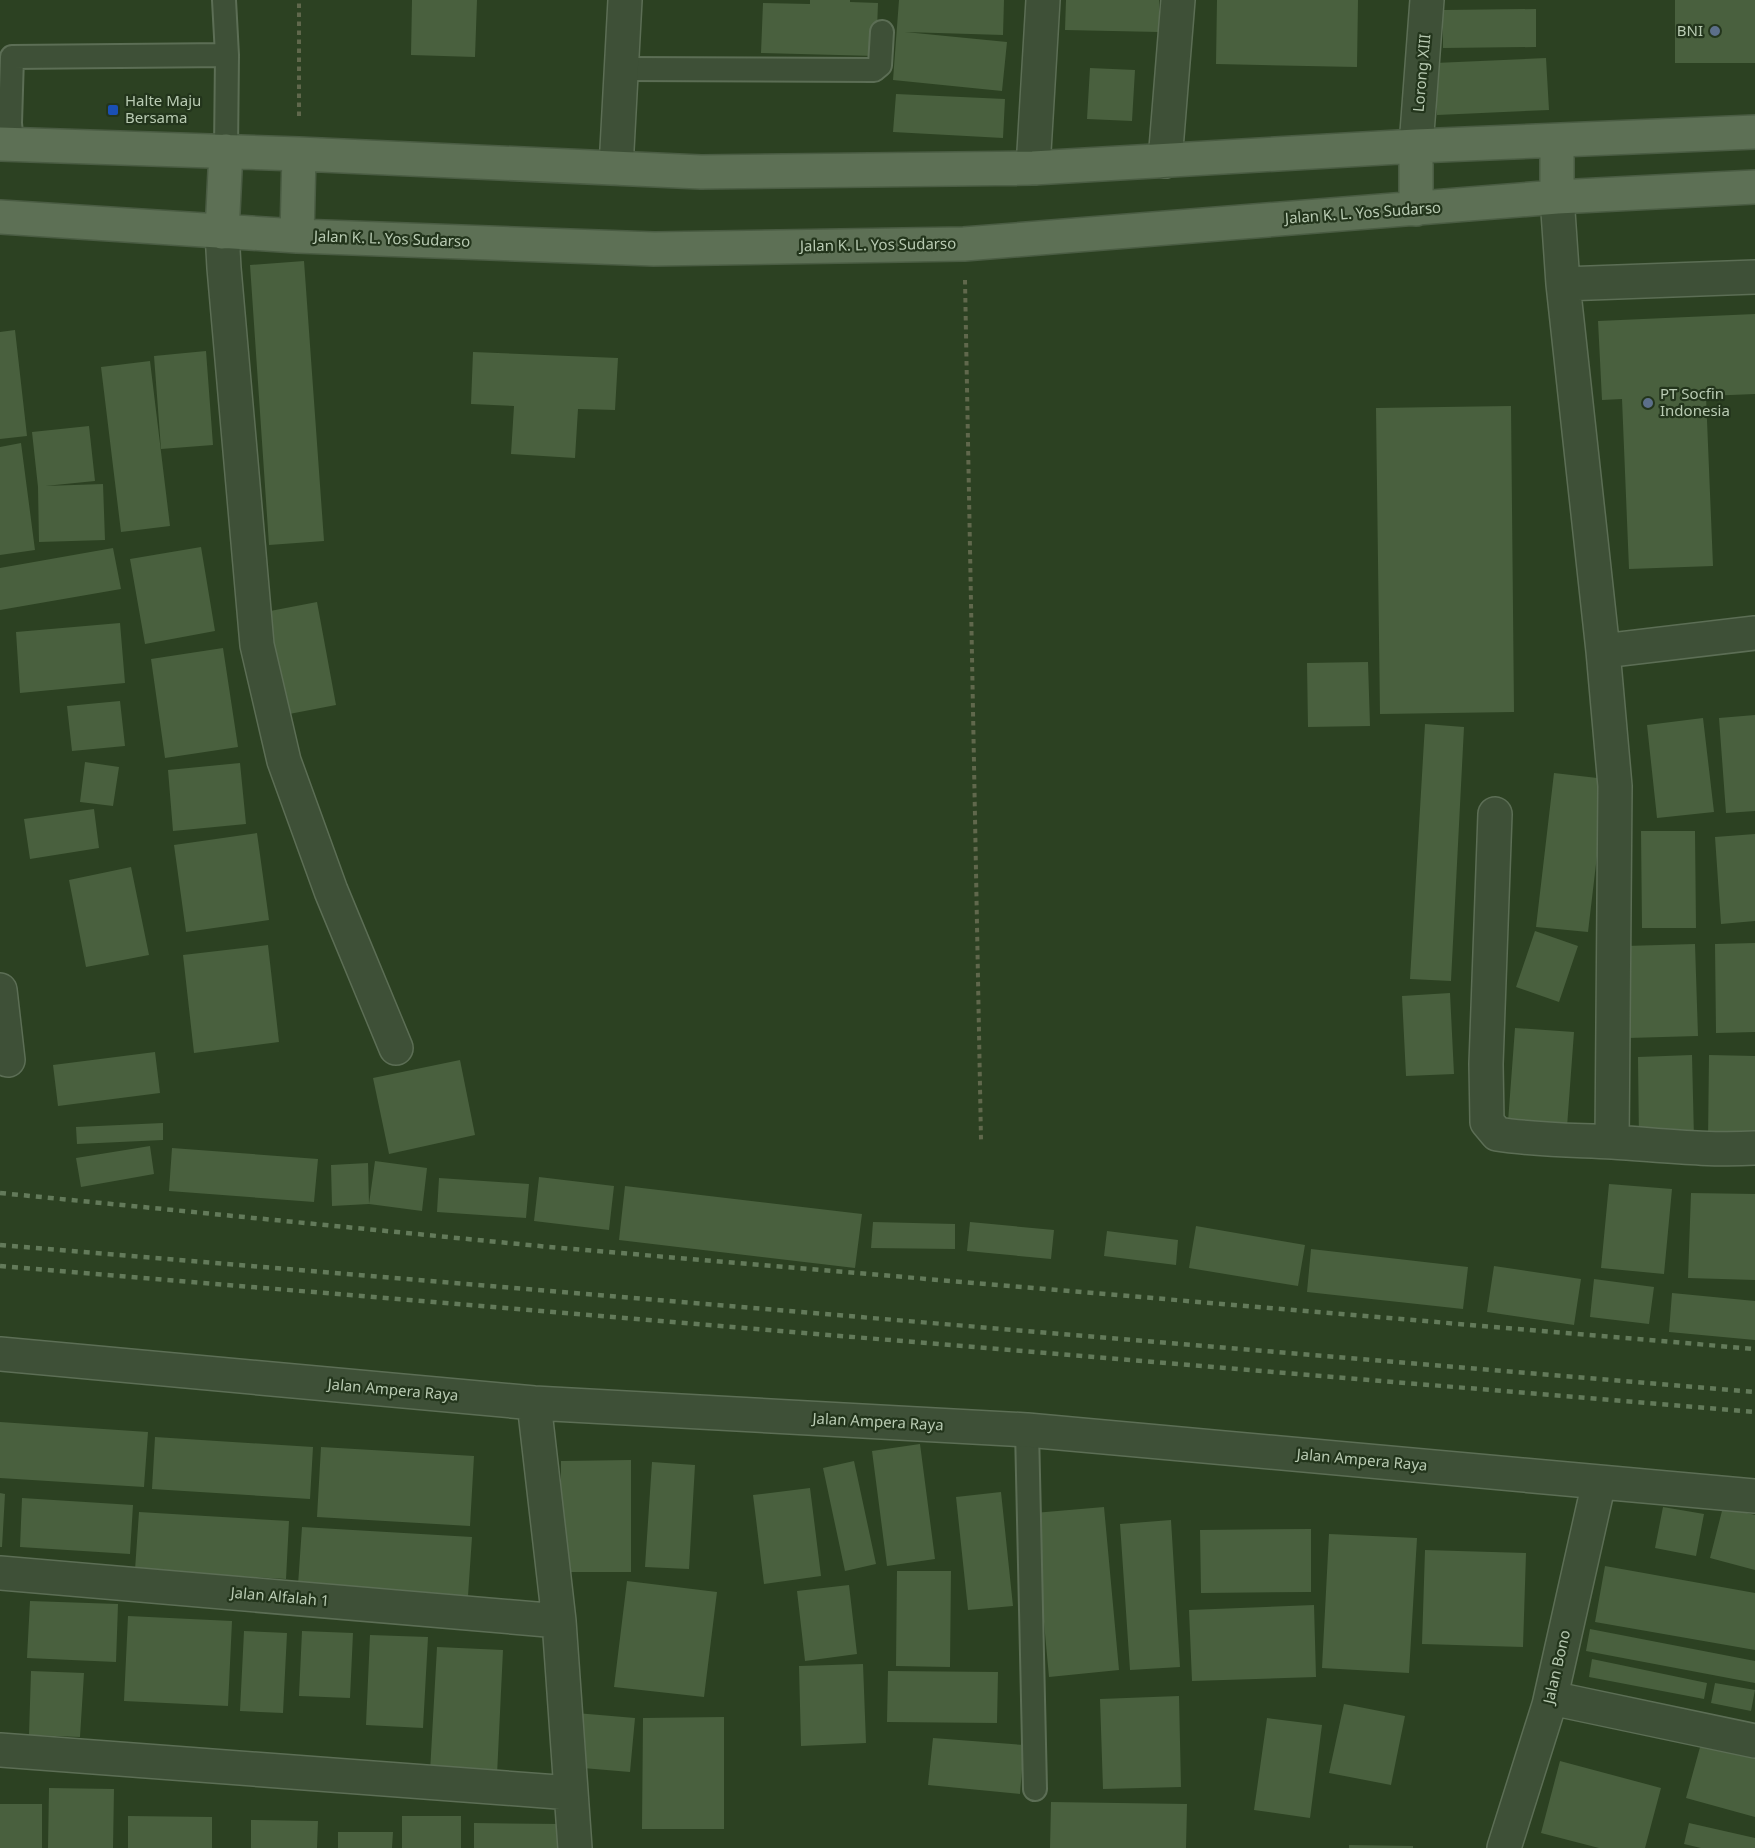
<svg xmlns="http://www.w3.org/2000/svg" width="1755" height="1848" viewBox="0 0 1755 1848" font-family="'Noto Sans',sans-serif">
<rect width="100%" height="100%" fill="#2c4122"/>
<path fill="#49603e" d="M412,0H477L475,57L411,55Z
M810,0H850V2L878,3L876,56L761,53L763,3L810,4Z
M899,0H1004L1003,35L905,32L1007,42L1002,91L893,80Z
M1066,0H1159V32L1065,30Z
M1217,0H1358L1357,67L1216,64Z
M1675,0H1755V63H1675Z
M1536,9V47L1443,48V10Z
M1546,58L1549,110L1437,115L1435,63Z
M1090,68L1135,70L1132,121L1087,119Z
M896,94L1005,99L1003,138L893,132Z
M304,261L324,541L269,545L250,265Z
M1755,314V394L1706,396L1713,566L1629,569L1622,399L1602,400L1598,321Z
M15,330L27,436L0,439V332Z
M206,351L213,445L161,449L154,356Z
M473,352L618,358L615,410L578,409L575,458L511,454L514,406L471,404Z
M150,361L170,526L121,532L101,367Z
M1511,406L1514,712L1380,714L1376,408Z
M89,426L95,481L45,486L103,484L105,540L39,542L38,487L32,432Z
M21,443L35,550L0,555V447Z
M201,547L215,631L145,644L130,559Z
M113,548L121,589L0,610V568Z
M317,602L336,705L284,715L265,612Z
M120,623L125,683L20,693L16,632Z
M223,648L238,747L165,758L151,659Z
M1368,662L1370,726L1308,727L1307,663Z
M120,701L125,746L72,751L67,706Z
M1755,715V811L1726,813L1719,718Z
M1703,718L1714,812L1657,818L1647,725Z
M1425,724L1464,727L1451,981L1410,979Z
M85,762L119,767L113,806L80,802Z
M240,763L246,824L173,831L168,770Z
M1554,773L1606,779L1588,932L1536,927Z
M94,809L99,848L30,859L24,819Z
M1641,831H1695L1696,928H1642Z
M257,833L269,920L186,932L174,845Z
M1755,834V921L1721,924L1715,837Z
M131,867L149,955L86,967L69,880Z
M1535,931L1578,946L1559,1002L1516,987Z
M1755,943V1032L1716,1033L1715,944Z
M1695,944L1698,1036L1628,1038L1625,946Z
M268,945L279,1042L194,1053L183,955Z
M1450,993L1454,1074L1406,1076L1402,996Z
M1515,1028L1574,1032L1567,1127L1508,1122Z
M155,1052L160,1093L58,1106L53,1065Z
M1692,1055L1694,1139L1639,1141L1638,1057Z
M1709,1055L1755,1056V1143L1708,1142Z
M460,1060L475,1135L389,1154L373,1078Z
M163,1123V1140L77,1144L76,1127Z
M150,1146L154,1174L81,1187L76,1158Z
M172,1148L318,1159L314,1202L169,1191Z
M375,1161L427,1168L422,1211L369,1204L332,1206L331,1165L368,1163L369,1204Z
M539,1177L614,1186L609,1230L534,1221Z
M439,1178L529,1184L526,1218L437,1212Z
M1609,1184L1672,1189L1664,1274L1601,1268Z
M625,1186L862,1214L855,1268L619,1240Z
M1691,1193L1755,1194V1280L1688,1278Z
M873,1222L955,1224V1249L871,1248Z
M970,1222L1054,1230L1051,1259L967,1251Z
M1196,1226L1305,1245L1298,1286L1189,1268Z
M1107,1231L1178,1240L1176,1265L1104,1256Z
M1311,1249L1468,1267L1463,1309L1307,1292Z
M1494,1266L1581,1279L1574,1325L1487,1312Z
M1594,1279L1654,1287L1649,1324L1590,1317Z
M1672,1293L1755,1301V1340L1669,1332Z
M0,1422L148,1432L144,1487L0,1478Z
M155,1437L313,1447L310,1499L152,1489Z
M920,1444L935,1559L887,1566L872,1451Z
M321,1447L474,1456L470,1526L317,1517Z
M631,1460V1572H561V1461Z
M854,1461L876,1564L845,1571L823,1468Z
M652,1462L695,1465L689,1569L645,1567Z
M810,1488L821,1576L764,1584L753,1495Z
M1001,1492L1013,1606L968,1610L956,1497Z
M0,1493L5,1494L2,1547H0Z
M22,1498L133,1505L130,1554L20,1547Z
M1104,1507L1119,1670L1049,1677L1034,1513Z
M1663,1507L1704,1514L1696,1556L1655,1548Z
M1723,1507L1755,1515V1570L1710,1558Z
M139,1512L289,1521L286,1579L135,1570Z
M1171,1520L1180,1667L1130,1670L1120,1524Z
M302,1527L472,1537L468,1596L298,1585Z
M1311,1529V1592L1201,1593L1200,1530Z
M1329,1534L1417,1538L1409,1673L1322,1668Z
M1425,1550L1526,1553L1523,1647L1422,1644Z
M1605,1566L1755,1593V1650L1595,1622Z
M897,1571H951L950,1667L896,1666Z
M627,1581L717,1592L704,1697L614,1687Z
M849,1585L857,1654L805,1661L797,1591Z
M30,1601L118,1604L116,1662L27,1658Z
M1314,1605L1316,1677L1192,1681L1189,1610Z
M128,1616L232,1621L228,1706L124,1701Z
M1590,1629L1755,1661V1683L1586,1651Z
M244,1631L287,1633L283,1713L240,1711Z
M302,1631L353,1633L350,1698L299,1696Z
M370,1635L428,1637L423,1728L366,1725Z
M437,1647L503,1650L497,1775L430,1772Z
M1592,1659L1707,1683L1704,1699L1589,1677Z
M863,1664L866,1743L801,1746L799,1666Z
M31,1671L84,1673L80,1737L29,1735Z
M888,1671L998,1672L997,1723L887,1722Z
M1715,1683L1755,1690L1751,1711L1711,1703Z
M1179,1696L1181,1787L1103,1789L1100,1699Z
M1344,1704L1405,1716L1391,1785L1329,1773Z
M576,1713L635,1718L630,1772L571,1767Z
M724,1717V1829H642L643,1718Z
M1267,1718L1322,1725L1310,1818L1254,1810Z
M933,1738L1024,1745L1020,1794L928,1785Z
M1702,1740L1755,1755V1817L1686,1798Z
M1560,1761L1661,1788L1645,1848H1599L1541,1833Z
M49,1788L114,1789L113,1848H48Z
M1051,1802L1187,1804L1186,1848H1050Z
M0,1804H42V1848H0Z
M128,1816L212,1817V1848H128Z
M402,1816H461V1848H402Z
M251,1820L318,1821L317,1848H251Z
M474,1823L560,1824V1848H474Z
M1689,1823L1755,1838V1848H1701L1684,1844Z
M338,1832H393L392,1848H338Z
M1349,1845L1413,1846V1848H1349Z"/>
<g fill="none" stroke-linecap="round" stroke-linejoin="round">
<defs>
<path id="lane" d="M224,0L227,55
M621,69L874,70L880,65L882,32
M12,144L10,123L12,57L227,55L226,151
M1027,1430L1035,1789"/>
<path id="street" d="M1416,146L1427,0
M1165,161L1178,0
M616,168L625,0
M1033,168L1043,0
M1557,197L1563,284L1603,651L1615,786L1612,1142
M222,232L224,268L257,645L284,761L331,891L396,1048
M1563,284L1755,277
M1603,651L1755,633
M1495,814L1486,1064L1487,1122L1497,1134C1535,1140 1573,1140 1612,1142C1660,1145 1707,1151 1755,1148
M0,990L8,1060
M0,1354L534,1403L1027,1430L1755,1496
M534,1403L559,1621L575,1848
M0,1573L559,1621
M1551,1698L1755,1741
M0,1750L571,1793
M1504,1848L1549,1705L1599,1482"/>
<path id="primary" d="M0,144L299,154L701,172L1033,168L1416,146L1755,132
M1416,146V209
M1557,197V141
M0,217L297,236L654,249L964,244L1557,197L1755,187
M222,232L226,151
M297,236L299,154"/>
</defs>
<use href="#lane" stroke="#5c6e55" stroke-width="26"/>
<use href="#street" stroke="#5c6e55" stroke-width="36"/>
<use href="#primary" stroke="#4a5c43" stroke-width="36"/>
<path stroke="#60684c" stroke-width="4" stroke-dasharray="4.5 4.5" stroke-linecap="butt" d="M299,116V0
M965,280L981,1140"/>
<use href="#lane" stroke="#3e5037" stroke-width="22"/>
<use href="#street" stroke="#3e5037" stroke-width="33"/>
<use href="#primary" stroke="#5d7055" stroke-width="33"/>
<path stroke="#637a5a" stroke-width="4.5" stroke-dasharray="6 6" stroke-linecap="butt" d="M0,1193L549,1247L1755,1349
M0,1245L1755,1392
M0,1266L1755,1412"/>
</g>
<g fill="#5c6f8a" stroke="#23351c" stroke-width="2">
<circle cx="1715" cy="31" r="6"/>
<circle cx="1648" cy="403" r="6"/>
</g>
<rect fill="#1a4fb4" stroke="#23351c" stroke-width="2" x="107" y="104" width="12" height="12" rx="3"/>
<g text-anchor="middle" stroke-width="4.5" stroke-linejoin="round" paint-order="stroke">
<g font-size="15" fill="#b9cbb3" stroke="#23351c" text-anchor="start">
<text x="1703" y="36" text-anchor="end">BNI</text>
<text x="125" y="106">Halte Maju<tspan x="125" dy="17">Bersama</tspan></text>
<text x="1660" y="399">PT Socfin<tspan x="1660" dy="17">Indonesia</tspan></text>
</g>
<g font-size="15" fill="#b9cbb3" stroke="#23351c">
<text transform="translate(1422 73) rotate(-85)" y="5">Lorong XIII</text>
<text transform="translate(1363 213) rotate(-4)" y="5">Jalan K. L. Yos Sudarso</text>
<text transform="translate(392 239) rotate(2)" y="5">Jalan K. L. Yos Sudarso</text>
<text transform="translate(878 245) rotate(-1)" y="5">Jalan K. L. Yos Sudarso</text>
<text transform="translate(393 1390) rotate(5)" y="5">Jalan Ampera Raya</text>
<text transform="translate(878 1422) rotate(3)" y="5">Jalan Ampera Raya</text>
<text transform="translate(1362 1460) rotate(5)" y="5">Jalan Ampera Raya</text>
<text transform="translate(280 1597) rotate(5)" y="5">Jalan Alfalah 1</text>
<text transform="translate(1557 1667) rotate(-77)" y="5">Jalan Bono</text>
</g>
</g>
</svg>
